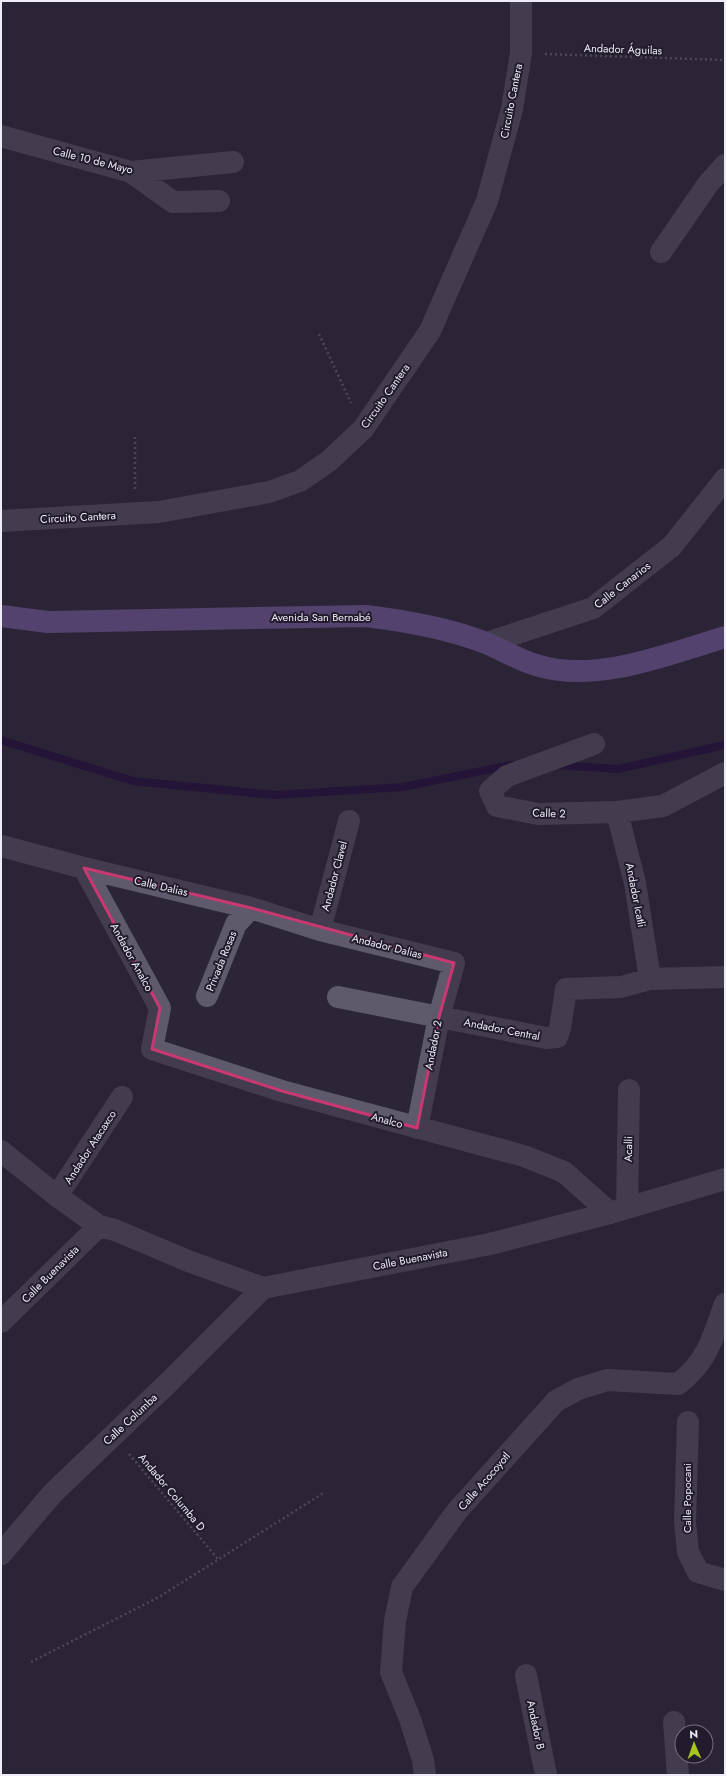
<svg xmlns="http://www.w3.org/2000/svg" width="726" height="1776" viewBox="0 0 726 1776" font-family="Jost,sans-serif">
<rect width="100%" height="100%" fill="#2b2536"/>
<g fill="none" stroke-linecap="round" stroke-linejoin="round">
<path stroke="#1c0039" stroke-width="8" d="M1,740L133,781L275,795L403,787L511,765
M556,765L618,769L725,745"/>
<path stroke="#75707f" stroke-width="2.5" stroke-dasharray="2 3" stroke-linecap="butt" d="M545,54L725,60
M319,334L351,403
M135,489V435
M129,1454L218,1559
M31,1662L159,1597L325,1492"/>
<path stroke="#5f596c" stroke-width="22" d="M1,136L131,172L233,162
M131,172L173,202L219,201
M661,252L708,184L725,165
M1,521L159,512L269,492L300,481L329,461L363,429L430,331L487,201L512,109L521,53V1
M487,643L593,608L672,546L725,479
M594,744L507,776L490,791L497,806L538,814L617,812L663,806L725,773
M617,812L635,883L650,979
M1,846L84,868L251,908L320,930L454,963L439,1017L417,1128
M84,868L160,1008L152,1049L282,1091L524,1156L564,1172L610,1213
M320,930L349,821
M207,996L236,924L251,908
M338,997L546,1038L557,1037L560,1028L566,989L621,987L650,979L725,977
M1,1151L57,1196L99,1226L115,1230L188,1261L263,1288L490,1244L610,1213L725,1179
M57,1196L122,1097
M627,1208L629,1090
M1,1322L99,1226
M688,1422L685,1522L688,1552L698,1572L725,1580
M1,1554L53,1493L169,1382L263,1288
M526,1675L546,1775
M674,1722L678,1775
M425,1775L423,1760L410,1719L391,1672L395,1621L402,1587L457,1511L556,1401L578,1389L607,1380L678,1384C708,1361 713,1337 725,1304"/>
<path stroke="#8467af" stroke-width="22" d="M1,616L48,622L366,616C407,621 448,628 486,643C503,650 519,660 536,665C595,684 669,654 725,637"/>
</g>
<path d="M0 0H726V1776H0ZM84,868L251,908L454,963L439,1017L417,1128L282,1091L152,1049L160,1008Z" fill="#2b2536" fill-opacity=".55" fill-rule="evenodd"/>
<path fill="none" stroke="#c93872" stroke-width="3" stroke-linejoin="round" d="M84,868L251,908L454,963L439,1017L417,1128L282,1091L152,1049L160,1008Z"/>
<g text-anchor="middle" stroke-width="4" stroke-linejoin="round" paint-order="stroke">
<g font-size="11" fill="#efebf7" stroke="#221b2c">
<text transform="translate(623 49) rotate(2)" y="4">Andador Águilas</text>
<text transform="translate(511 101) rotate(-79)" y="4">Circuito Cantera</text>
<text transform="translate(93 160) rotate(14)" y="4">Calle 10 de Mayo</text>
<text transform="translate(385 396) rotate(-55)" y="4">Circuito Cantera</text>
<text transform="translate(78 517) rotate(-3)" y="4">Circuito Cantera</text>
<text transform="translate(622 585) rotate(-38)" y="4">Calle Canarios</text>
<text x="321" y="621">Avenida San Bernabé</text>
<text transform="translate(549 813) rotate(2)" y="4">Calle 2</text>
<text transform="translate(334 876) rotate(-75)" y="4">Andador Clavel</text>
<text transform="translate(161 886) rotate(13)" y="4">Calle Dalias</text>
<text transform="translate(636 895) rotate(79)" y="4">Andador Icatli</text>
<text transform="translate(387 946) rotate(14)" y="4">Andador Dalias</text>
<text transform="translate(132 957) rotate(61)" y="4">Andador Analco</text>
<text transform="translate(221 961) rotate(-68)" y="4">Privada Rosas</text>
<text transform="translate(502 1029) rotate(11)" y="4">Andador Central</text>
<text transform="translate(433 1045) rotate(-79)" y="4">Andador 2</text>
<text transform="translate(387 1120) rotate(15)" y="4">Analco</text>
<text transform="translate(90 1147) rotate(-57)" y="4">Andador Atacaxco</text>
<text transform="translate(628 1149) rotate(-89)" y="4">Acalli</text>
<text transform="translate(410 1259) rotate(-11)" y="4">Calle Buenavista</text>
<text transform="translate(50 1274) rotate(-45)" y="4">Calle Buenavista</text>
<text transform="translate(130 1419) rotate(-43)" y="4">Calle Columba</text>
<text transform="translate(484 1481) rotate(-49)" y="4">Calle Acocoyotl</text>
<text transform="translate(172 1492) rotate(50)" y="4">Andador Columba D</text>
<text transform="translate(687 1498) rotate(-90)" y="4">Calle Popocani</text>
<text transform="translate(536 1725) rotate(78)" y="4">Andador B</text>
</g>
</g>
<rect width="726" height="1776" fill="none" stroke="#efebf7" stroke-width="4"/>
<g transform="translate(694 1744) rotate(358)"><circle r="19" fill="#221b2c" stroke="#746e7d"/>
<path d="M0-3L7 15L0 10L-7 15Z" fill="#a8c71c"/>
<text y="-6" font-size="11" font-weight="bold" text-anchor="middle" fill="#efebf7">N</text>
</g>
</svg>
